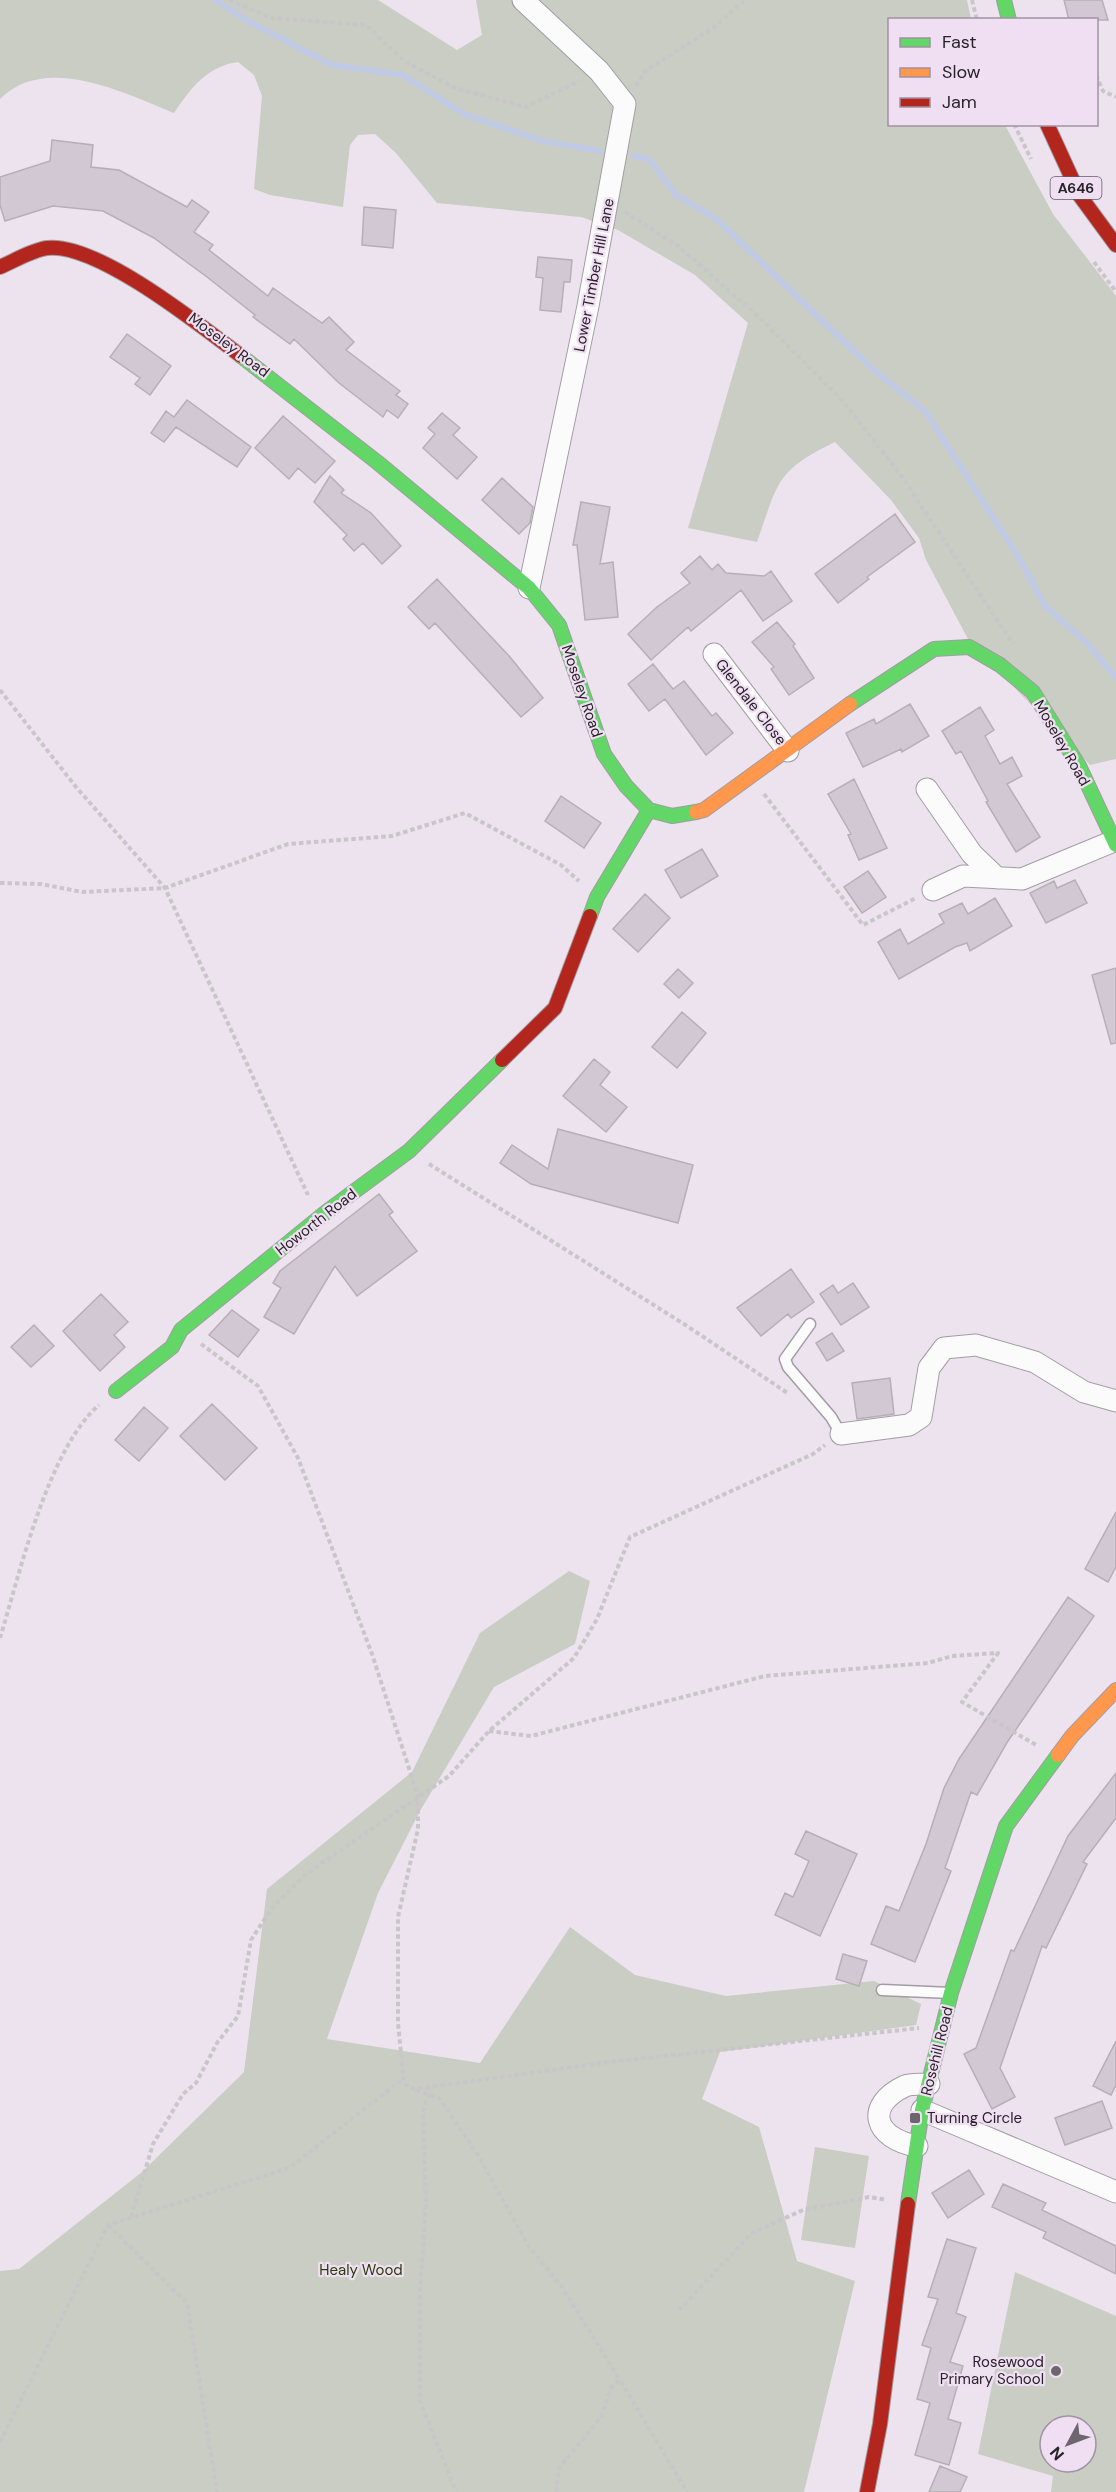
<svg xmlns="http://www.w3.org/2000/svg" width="1116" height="2492" viewBox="0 0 1116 2492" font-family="'DM Sans',sans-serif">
<rect width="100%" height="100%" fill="#ece3ee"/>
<path fill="#cacdc4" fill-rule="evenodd" d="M0,0H378L457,50L482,35L476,0H967L971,19L890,20V124L1005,125L1053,214L1116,296V759L1090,765L969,641L926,560L919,538L891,500L835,442C775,471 778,483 757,542L688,528L748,323L695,275L618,230L581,217L437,203L396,153L375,134L358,135L350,145L343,207L270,195L254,189L262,96L254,75L238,62C206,67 192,87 174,113C125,93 45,53 0,99Z
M569,1571L590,1581L575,1644L494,1687L420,1811L378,1893L327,2039L480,2063L570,1927L635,1975L726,1996L874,1981L921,2004L916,2025L720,2052L702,2099L759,2127L797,2261L855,2281L804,2492H0V2271L19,2269L142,2172L244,2072L267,1889L412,1772L480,1633Z
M815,2147L869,2156L855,2248L801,2240Z
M1015,2272L1116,2316V2492H1051L1053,2476L978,2454ZM1050,2426H1086V2462H1050Z"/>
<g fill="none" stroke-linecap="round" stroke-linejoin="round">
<path stroke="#c0cae4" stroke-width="6" d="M215,0L250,22L332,65L403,75L464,114L543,141L600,151
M634,156L649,159L676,195L715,218L875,371L925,411L1021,561L1045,606L1088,644L1116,678"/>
</g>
<path fill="#d1c8d3" stroke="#b6afb6" stroke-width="1.5" d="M1064,0H1102L1108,20H1069Z
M52,140L93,145L91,167L119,170L187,207L192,200L209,212L194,232L213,245L209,250L268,296L273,288L322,323L329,317L354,342L346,350L400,391L396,395L408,404L398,418L387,410L383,417L339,383L294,339L290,344L253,317L255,315L207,277L154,238L103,211L53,206L5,221L0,205V177L50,161Z
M364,207L396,210L393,248L362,245Z
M538,257L572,260L570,282H564L561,312L540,310L543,278L536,277Z
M127,334L171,366L150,395L135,384L140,378L110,357Z
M187,400L251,447L237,467L176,427L164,442L151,433L166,411L174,417Z
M442,413L460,428L453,435L477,457L457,479L423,448L435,434L428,428Z
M283,416L335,461L315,483L298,468L289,479L255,448Z
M330,476L344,490L341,493L371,513L401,546L382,564L363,543L354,551L343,539L347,535L314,502Z
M502,478L533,507L530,523L519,534L482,500Z
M581,502L610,507L600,564L613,562L618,617L585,620L577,545H573Z
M895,514L915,542L867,577L869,579L838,603L815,574Z
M700,556L712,570L718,564L726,573L764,576L771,571L792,601L763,621L741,590L691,631L688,627L651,660L628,634L657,607L690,583L681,573Z
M437,579L510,657L543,698L521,717L435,623L429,629L408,607Z
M777,622L795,644L793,646L814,678L789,695L771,669L774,667L752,642Z
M653,664L673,689L684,681L712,716L716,713L733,733L706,755L665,699L649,711L628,684Z
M910,704L929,736L902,752L901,749L863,767L846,733L874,719L876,724Z
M980,707L994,730L985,736L1000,764L1012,757L1022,776L1007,784L1040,837L1016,852L986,802L988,801L961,751L956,754L942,731Z
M854,779L887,848L859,860L848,835L851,834L828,794Z
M561,796L601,823L584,848L545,821Z
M702,849L718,876L681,898L665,870Z
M868,871L886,897L862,913L844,887Z
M1075,880L1087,903L1046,923L1030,893L1054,881L1057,888Z
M645,894L670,918L638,952L613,929Z
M995,898L1012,926L970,951L967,943L955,947L899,979L878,942L900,929L908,944L944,923L939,914L962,903L968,914Z
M1116,968V1043L1111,1044L1092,975Z
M678,969L693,983L679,998L664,984Z
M682,1012L706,1033L677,1068L652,1047Z
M594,1059L610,1072L600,1085L627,1107L606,1132L563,1096Z
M558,1129L693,1165L678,1223L531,1184L500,1163L512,1145L548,1169Z
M379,1194L393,1212L389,1215L417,1251L357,1296L335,1266L294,1334L264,1317L281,1288L273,1283L280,1271Z
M791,1269L814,1302L791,1318L788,1314L761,1336L737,1308Z
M853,1283L869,1307L841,1325L820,1294L833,1285L838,1293Z
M101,1294L128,1322L114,1335L125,1347L100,1371L63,1331Z
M232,1310L259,1330L238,1357L209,1335Z
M34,1325L54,1346L31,1367L11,1347Z
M832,1333L844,1351L827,1361L816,1343Z
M890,1378L894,1414L857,1419L852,1383Z
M212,1404L257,1448L225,1480L180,1436Z
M144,1407L168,1428L139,1461L115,1440Z
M1116,1512V1567L1108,1582L1085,1569Z
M1068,1597L1094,1616L1008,1741L977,1795L971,1792L945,1868L951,1871L915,1962L871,1944L886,1906L899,1911L926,1844L944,1788L959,1759Z
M1116,1773V1818L1083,1862L1087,1864L1046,1948L1042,1946L1000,2068L1015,2097L992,2109L964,2054L976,2048L1011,1950L1014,1951L1068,1836Z
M806,1831L857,1854L820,1936L775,1915L785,1893L793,1897L809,1861L795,1854Z
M843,1954L867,1961L859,1986L836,1979Z
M1116,2041V2085L1111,2095L1093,2086Z
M1102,2101L1112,2128L1065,2145L1055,2118Z
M969,2170L984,2194L948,2218L932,2193Z
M1003,2184L1046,2203L1042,2210L1116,2246V2274L1043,2238L1046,2232L992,2207Z
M947,2239L976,2248L956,2313L966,2317L950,2362L963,2366L948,2419L961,2423L949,2465L915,2455L930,2403L917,2399L931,2348L922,2345L938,2299L928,2297Z
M940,2466L967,2477L960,2492H929Z"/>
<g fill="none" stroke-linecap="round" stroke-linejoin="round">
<defs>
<path id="lane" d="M810,1324L785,1359L788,1367L831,1417L841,1434
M882,1990L951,1993"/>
<path id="street" d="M523,0L599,71L625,104L588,306L529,588
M714,654L788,751
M927,789L972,854L997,878
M933,890L963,876L1022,879L1114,841
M841,1434L909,1425L921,1417L929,1368L944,1348L976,1345L1035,1362L1084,1392L1116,1401
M922,2110L1116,2192
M917,2146C875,2139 863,2106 905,2086C912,2083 922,2085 929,2084"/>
<path id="fast" d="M1004,0L1009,20
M241,356L377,462L529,588L559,625L604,754L626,786L649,810L672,816L696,812
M850,704L934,649L969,647L1000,665L1033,692L1079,766L1116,845
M590,916L597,897L649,810
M116,1391L172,1347L181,1330L325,1213L409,1151L502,1060
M908,2204L922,2110L951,1993L1006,1826L1058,1755"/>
<path id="slow" d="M696,812L704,810L850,704
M1058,1755L1072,1736L1116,1690"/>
<path id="jam" d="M1047,124L1080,196L1116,245
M0,267C14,261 32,250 47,248C97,242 201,326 241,356
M502,1060L555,1008L590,916
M867,2492L880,2424L908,2204"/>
</defs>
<use href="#lane" stroke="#a29ca4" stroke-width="13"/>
<use href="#street" stroke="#a29ca4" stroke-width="23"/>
<use href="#fast" stroke="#a29ca4" stroke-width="16"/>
<use href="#slow" stroke="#a29ca4" stroke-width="16"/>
<use href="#jam" stroke="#a29ca4" stroke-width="16"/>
<path stroke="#c9c6c9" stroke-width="4" stroke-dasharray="4.5 3" stroke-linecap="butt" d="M229,0L272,18L366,25L404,61L455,88L526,107L579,81
M972,0L977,20
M1096,75L1103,91L1116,97
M636,86L645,71L713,28L745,0
M1014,124L1031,159
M625,212L678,246L758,316L842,400L900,474L1013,644
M1094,262L1116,292
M0,690L76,787L165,888L308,1195
M764,794L863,925L916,898
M0,883L41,884L82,892L165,888L288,844L392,836L465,813L561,865L579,881
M429,1164L684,1324L789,1394
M201,1344L258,1386L298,1458L372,1654L418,1796V1829L398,1917V2023L404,2084
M0,1638C20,1573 48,1449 99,1405
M489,1731L531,1736L765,1676L928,1663L952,1656L998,1653L962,1702L1038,1746
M416,2090L440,2099L479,2157L528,2245L562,2287L620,2380
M431,2095L427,2098L423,2112L426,2203L420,2292V2401L456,2492
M131,2217L153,2144L183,2094L196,2083L217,2043L238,2016L251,1940L272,1908L305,1875L449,1776L489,1731L574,1658L597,1619L630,1537L813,1454L825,1445
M108,2225L187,2303L217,2492
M679,2310L752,2233L803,2210L869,2197L887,2200
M0,2442L108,2225L289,2168L399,2082L415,2089L610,2062L919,2028
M556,2492L559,2468L601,2417L612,2386L620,2380L687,2492"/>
<use href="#lane" stroke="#fcfbfc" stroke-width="10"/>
<use href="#street" stroke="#fcfbfc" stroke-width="21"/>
<use href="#fast" stroke="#63d668" stroke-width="14"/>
<use href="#slow" stroke="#ff974d" stroke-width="14"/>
<use href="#jam" stroke="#b3261e" stroke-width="14"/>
</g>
<g fill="#6d666e" stroke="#f0dff2" stroke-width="2">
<rect x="909" y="2112" width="12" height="12" rx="3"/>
<circle cx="1056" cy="2371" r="6"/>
</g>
<g text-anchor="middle" stroke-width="4.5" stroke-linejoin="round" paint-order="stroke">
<rect fill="#f0dff2" stroke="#645b65" stroke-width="1.5" x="1050.5" y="177" width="51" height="22" rx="4.5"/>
<g font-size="14" font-weight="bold" fill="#282229">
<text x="1076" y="193">A646</text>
</g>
<g font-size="15" fill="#282229" stroke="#f0dff2">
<text transform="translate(594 275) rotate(-79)" y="5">Lower Timber Hill Lane</text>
<text transform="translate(229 345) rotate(37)" y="5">Moseley Road</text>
<text transform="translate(582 691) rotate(71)" y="5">Moseley Road</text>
<text transform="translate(751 702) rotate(52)" y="5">Glendale Close</text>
<text transform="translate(1062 743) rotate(60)" y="5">Moseley Road</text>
<text transform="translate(316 1222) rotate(-38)" y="5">Howorth Road</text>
<text transform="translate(937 2051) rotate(-76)" y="5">Rosehill Road</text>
</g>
<g font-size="15" fill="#282229" stroke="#f0dff2" text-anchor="start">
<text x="927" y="2123">Turning Circle</text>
<text x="1044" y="2367" text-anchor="end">Rosewood<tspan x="1044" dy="17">Primary School</tspan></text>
</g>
<g font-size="15" fill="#283d09" stroke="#f0dff2">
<text x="361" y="2275">Healy Wood</text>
</g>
</g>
<rect x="888" y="18" width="210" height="108" fill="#f0dff2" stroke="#a093a2" stroke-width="1.5"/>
<rect x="900" y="38" width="30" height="9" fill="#63d668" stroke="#a093a2" stroke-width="1.5"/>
<text x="942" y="48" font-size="18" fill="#282229">Fast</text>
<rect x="900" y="68" width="30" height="9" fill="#ff974d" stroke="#a093a2" stroke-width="1.5"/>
<text x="942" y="78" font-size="18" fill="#282229">Slow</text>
<rect x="900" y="98" width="30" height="9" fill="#b3261e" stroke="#a093a2" stroke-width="1.5"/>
<text x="942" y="108" font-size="18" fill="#282229">Jam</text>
<g transform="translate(1068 2444) rotate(229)"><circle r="28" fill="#f0dff2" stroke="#a093a2" stroke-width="1.5"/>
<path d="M0-4.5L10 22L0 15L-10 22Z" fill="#6d666e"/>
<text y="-9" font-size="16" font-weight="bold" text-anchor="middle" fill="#282229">N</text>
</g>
</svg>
